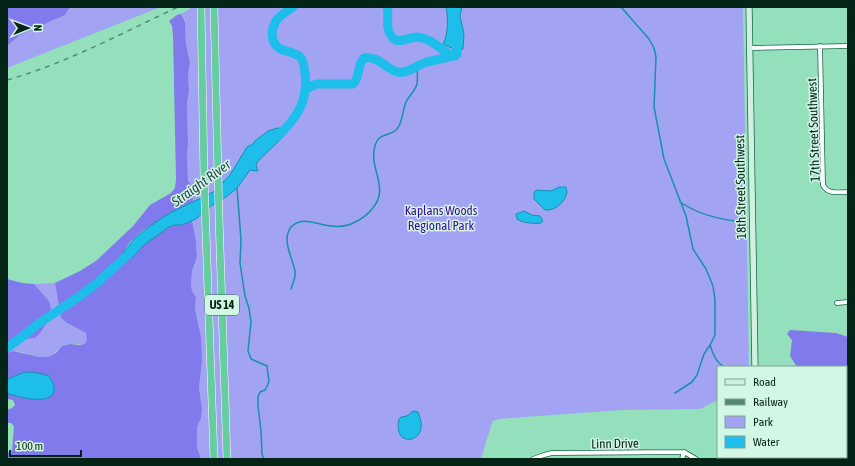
<svg xmlns="http://www.w3.org/2000/svg" width="855" height="466" viewBox="0 0 855 466" font-family="'Asap Condensed',sans-serif">
<rect width="100%" height="100%" fill="#95e0bc"/>
<path fill="#a3a3f3" d="M70,7H161L7,68V46L20,35L65,15Z
M193,7H743L749,367H718V400L700,409L622,410L499,419L493,421L491,426L481,459H201L197,447V427L201,418L202,409L199,387L201,337L195,309L196,297L192,291L191,284L192,271L197,257L196,241L192,220L230,193L229,175L213,192L184,207L193,201L192,187L188,180L187,155L188,144L187,103L189,91L188,75L190,61L186,44L185,22L181,14Z
M55,283L61,318L67,323L86,333L88,340L85,344C78,345 70,342 63,346C58,349 54,355 48,357C38,359 22,350 13,351C11,351 9,352 7,353V346L15,340L49,301L34,284Z"/>
<path fill="#817aed" d="M7,7H70L65,15L20,35L7,46Z
M181,14L185,22L186,44L190,62L188,75L189,91L187,103L188,144L187,155L188,180L192,187L193,201C173,214 126,232 122,259L133,257L144,245L169,227L175,225H182L192,220L196,241L197,257L192,271L191,284L192,291L196,297L195,309L201,337L202,360L199,387L202,409L201,418L197,427V447L201,459H7V453L12,451L14,426L11,423H7V410L12,408L15,405L13,400L7,399V353L13,351L40,357H48L56,353L62,346L70,344L79,345L85,344L87,340L86,333L67,323L61,318L55,283L80,271L96,261L133,226L150,205L171,193L175,188L176,179L173,36L172,26L169,21L177,15Z
M7,279L22,283L34,284L49,301L51,309L48,320L41,332L35,338L15,340L7,346Z
M790,330L836,333L848,337V381L846,382V367H797L790,356L792,340L787,334Z"/>
<path fill="#1ebeea" stroke="#1690ab" d="M446,7H462L460,16L464,34L463,49L456,50L443,44C449,32 448,19 446,7Z
M277,128L286,129L282,138L258,161L256,165L258,171L250,170L237,188L226,197L208,208L196,219L182,225H175L169,227L144,245L133,257L122,259L123,253L135,238L150,226L170,213L213,192L230,175L247,147L253,144L255,141L268,131Z
M559,187H566L567,192C565,202 556,211 545,210L534,199V192L537,190L551,191Z
M524,211L532,215L540,216L543,221L541,223C534,224 522,223 517,219L516,214Z
M29,372L38,373L49,376C52,381 55,385 54,391C51,406 17,397 7,393V381L8,379L22,373Z
M413,411L418,412C420,418 422,422 421,428C419,444 393,445 399,419L401,417L407,416Z"/>
<g fill="none" stroke-linecap="round" stroke-linejoin="round">
<path stroke="#1690ab" stroke-width="1.5" d="M621,7L649,39L654,48L656,57L654,107L664,159L686,216L693,249L706,269L713,286L715,300V335L710,345L704,354L697,375L692,382L675,393
M237,188L241,240L240,263L245,296L249,308L251,322L248,351L251,359L267,366L269,382L265,390L260,392L258,397V406L261,431L262,454L264,459
M680,202C698,214 716,219 737,221
M291,289C293,283 296,277 295,271C293,259 281,240 291,227C302,215 318,225 331,226C339,227 348,226 355,222C362,219 367,215 372,209C391,188 368,169 375,146C379,132 388,137 396,130C403,124 402,111 406,102C409,96 415,91 417,84C418,78 417,72 417,66
M710,345C713,354 716,362 724,367"/>
<path stroke="#1ebeea" stroke-width="9" d="M387,7C390,17 384,27 392,37C398,45 408,37 417,37C431,38 440,49 452,56H455L457,54L456,38
M305,89L317,84H353C361,76 356,67 364,58C380,56 385,69 398,72C408,74 415,66 424,63C433,60 443,59 452,56
M277,137C296,119 309,101 305,73C304,68 304,62 301,58C296,51 286,53 279,48C270,42 271,29 276,21C280,15 287,11 293,7
M7,348L22,337L38,324L80,296L97,283L132,251"/>
<defs>
<path id="street" d="M820,46L823,185C828,195 839,192 848,192
M749,48L848,46
M837,303L848,302
M533,459L544,455L552,453L684,452L696,459
M682,459L684,452"/>
<path id="secondary" d="M749,7L755,367
M757,457V459"/>
<path id="highway" d="M201,7L204,177L214,459
M214,7L219,217L227,459"/>
</defs>
<use href="#street" stroke="#136547" stroke-width="5.5"/>
<use href="#secondary" stroke="#136547" stroke-width="7"/>
<use href="#highway" stroke="#fff" stroke-width="8"/>
<use href="#street" stroke="#fff" stroke-width="4"/>
<use href="#secondary" stroke="#d1f0e2" stroke-width="5.5"/>
<use href="#highway" stroke="#66cda0" stroke-width="7"/>
<path stroke="#538a71" stroke-width="1.5" stroke-dasharray="5 5" stroke-linecap="butt" d="M7,80C67,63 122,33 178,7"/>
</g>
<g text-anchor="middle" stroke-width="3" stroke-linejoin="round" paint-order="stroke">
<rect fill="#d3f7e5" stroke="#426355" stroke-width="1" x="205" y="295" width="34" height="20" rx="3"/>
<g font-size="12" font-weight="bold" fill="#042417">
<text x="222" y="309">US 14</text>
</g>
<g font-size="13" fill="#042417" stroke="#d3f7e5">
<text transform="translate(813 130) rotate(-92)" y="5">17th Street Southwest</text>
<text transform="translate(740 187) rotate(-91)" y="5">18th Street Southwest</text>
<text transform="translate(615 443) rotate(-1)" y="5">Linn Drive</text>
</g>
<g font-size="13" fill="#380a9b" stroke="#d3f7e5">
<text x="441" y="215">Kaplans Woods<tspan x="441" dy="15">Regional Park</tspan></text>
</g>
<g font-size="14" font-style="italic" fill="#284650" stroke="#d3f7e5">
<text transform="translate(201 183) rotate(-36)" y="5">Straight River</text>
</g>
</g>
<rect width="855" height="466" fill="none" stroke="#042417" stroke-width="16"/>
<rect x="717" y="366" width="130" height="92" fill="#d3f7e5" stroke="#80a393"/>
<rect x="725" y="379" width="20" height="6" fill="#d1f0e2" stroke="#80a393"/>
<text x="753" y="386" font-size="12" fill="#042417">Road</text>
<rect x="725" y="399" width="20" height="6" fill="#538a71" stroke="#80a393"/>
<text x="753" y="406" font-size="12" fill="#042417">Railway</text>
<rect x="725" y="416" width="20" height="12" fill="#a3a3f3" stroke="#80a393"/>
<text x="753" y="426" font-size="12" fill="#042417">Park</text>
<rect x="725" y="436" width="20" height="12" fill="#1ebeea" stroke="#80a393"/>
<text x="753" y="446" font-size="12" fill="#042417">Water</text>
<g transform="translate(28 28) rotate(89)" stroke="#d3f7e5" stroke-width="3" paint-order="stroke">
<path d="M0-3L7 15L0 10L-7 15Z" fill="#042417"/>
<text y="-6" font-size="11" font-weight="bold" text-anchor="middle" fill="#042417">N</text>
</g>
<path d="M10 450v6h71v-6" fill="none" stroke="#042417" stroke-width="2"/>
<text x="16" y="450" font-size="12" fill="#042417" stroke="#d3f7e5" stroke-width="3" paint-order="stroke">100 m</text>
</svg>
